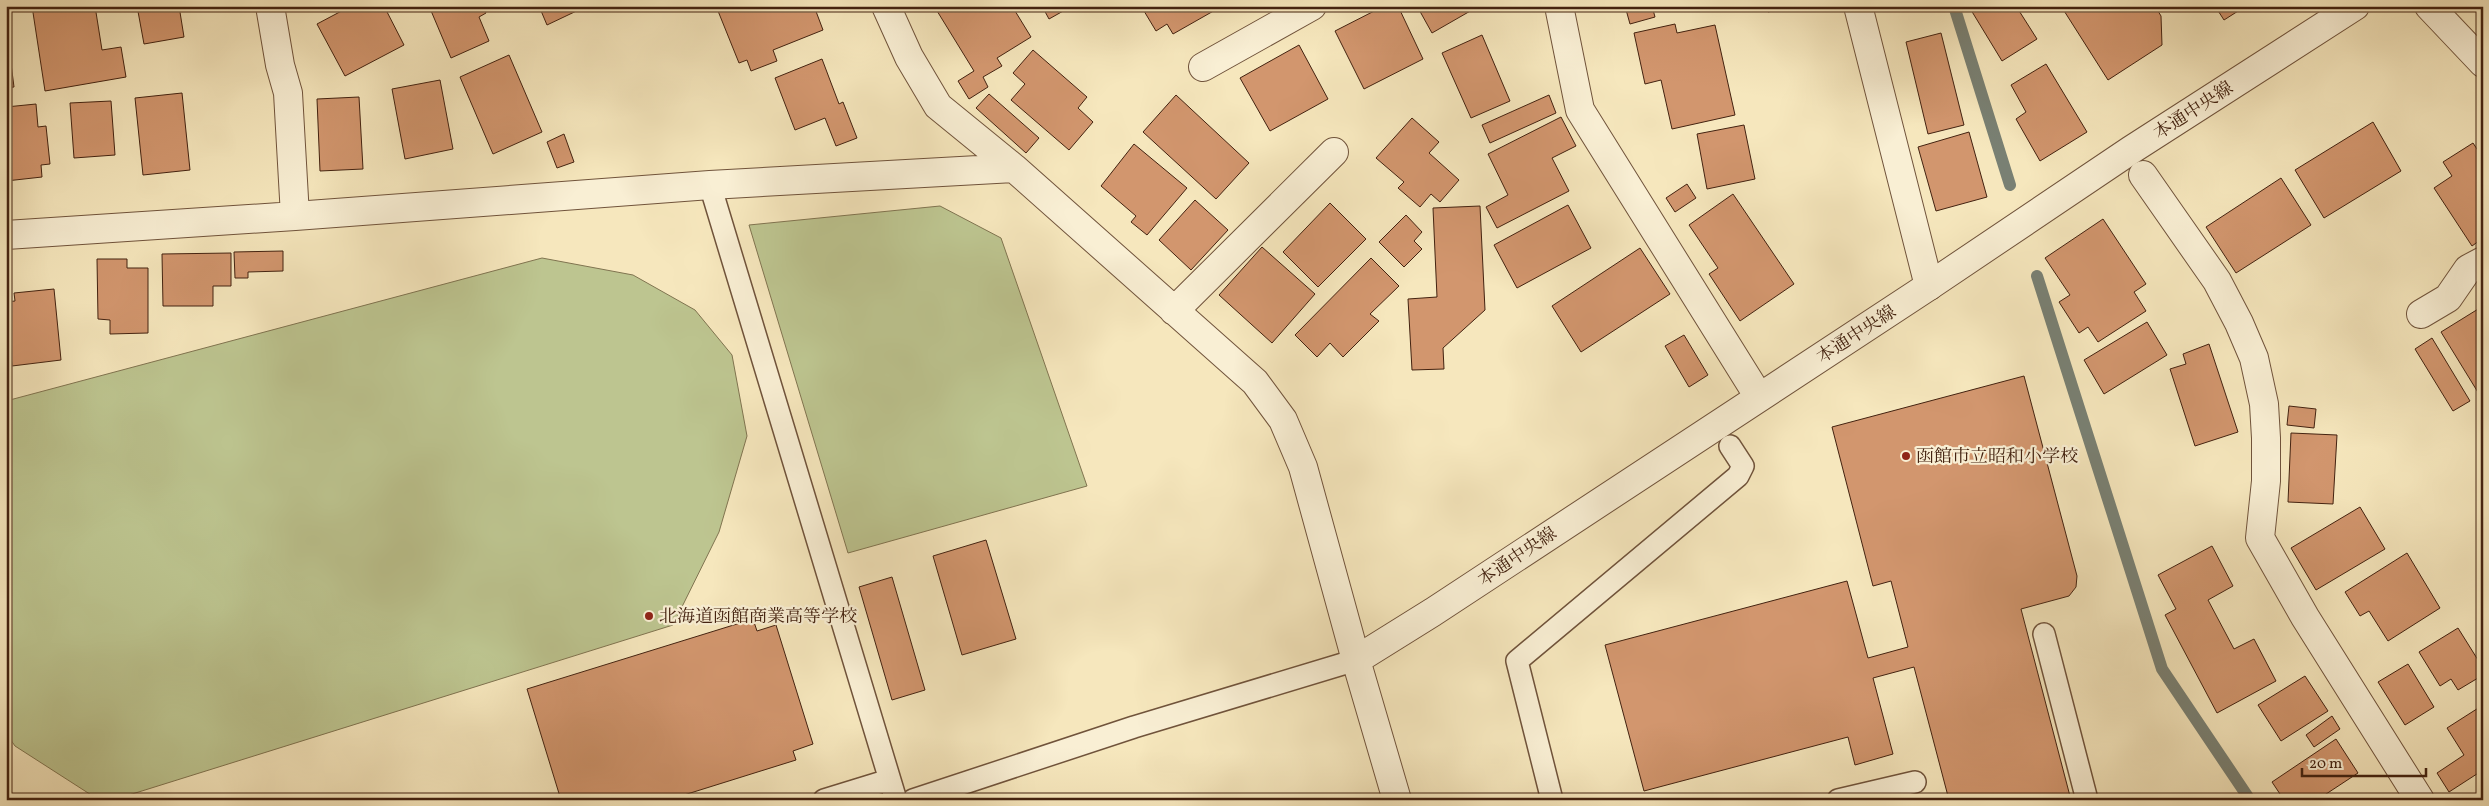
<svg xmlns="http://www.w3.org/2000/svg" width="2489" height="806" viewBox="0 0 2489 806" font-family="Vollkorn,'Noto Serif JP',serif">
<rect width="100%" height="100%" fill="#f6e7bd"/>
<filter id="stains"><feTurbulence type="fractalNoise" baseFrequency=".004" numOctaves="4"/><feColorMatrix values="0 0 0 0 .2 0 0 0 0 .09 0 0 0 0 .02 0 0 0 .5 -.17"/></filter>
<radialGradient id="worn" r=".72"><stop offset=".6" stop-color="#630" stop-opacity="0"/><stop offset="1" stop-color="#630" stop-opacity=".3"/></radialGradient>
<path fill="#bdc590" stroke="#807450" d="M940,206L1001,238L1087,486L848,553L749,225Z
M542,258L633,275L695,310L732,355L747,436L719,532L673,625L113,800H99L15,746L6,733V401Z"/>
<g fill="none" stroke-linecap="round" stroke-linejoin="round">
<path stroke="#798073" stroke-width="12" d="M1954,6L2010,185
M2037,276L2162,669L2250,800"/>
</g>
<path fill="#d2966e" stroke="#432210" d="M32,6H95L102,50L121,47L126,77L45,91Z
M137,6H179L184,37L144,44Z
M351,6H384L404,45L345,76L317,24Z
M429,6H483L486,13L479,17L489,41L451,58Z
M539,6H587L547,25Z
M716,6H814L823,30L773,50L777,61L751,71L747,60L739,63Z
M934,6H1012L1031,37L997,58L1002,66L983,77L988,87L969,99L958,81L974,71Z
M1042,6H1063L1065,10L1049,19Z
M1141,6H1215L1217,9L1173,34L1167,24L1156,31Z
M1384,6H1398L1423,59L1364,89L1335,31Z
M1417,6H1479L1432,33Z
M1625,6H1652L1655,17L1630,24Z
M1766,6H1794L1768,12Z
M1977,6H2016L2037,39L2002,61L1971,10Z
M2061,6H2155L2161,16L2162,45L2108,80Z
M2215,6H2246L2224,20Z
M1675,24L1677,33L1715,25L1735,115L1672,129L1661,80L1645,84L1634,33Z
M6,25L14,87L6,88Z
M1941,33L1964,125L1928,134L1906,42Z
M1482,35L1510,101L1471,118L1442,53Z
M1299,45L1328,99L1270,131L1240,78Z
M1033,50L1087,97L1078,108L1093,122L1069,150L1011,100L1025,84L1013,73Z
M509,55L542,132L493,154L460,77Z
M822,59L839,104L843,102L857,138L836,146L825,118L795,130L775,78Z
M2046,64L2087,132L2040,161L2016,119L2026,112L2011,85Z
M440,80L453,149L405,159L392,89Z
M182,93L190,170L143,175L135,98Z
M989,94L1039,138L1026,153L976,108Z
M1176,95L1249,163L1216,199L1143,132Z
M1549,95L1556,113L1490,143L1482,125Z
M359,97L363,169L320,171L317,99Z
M111,101L115,155L74,158L70,103Z
M36,104L38,127L46,126L50,164L41,165L42,177L6,181V107Z
M1561,117L1576,146L1552,158L1569,191L1497,228L1486,207L1508,195L1488,154Z
M1412,118L1439,142L1429,153L1459,180L1440,202L1431,194L1420,207L1398,188L1404,182L1376,158Z
M2373,122L2401,171L2324,218L2295,170Z
M1744,125L1755,179L1707,189L1697,134Z
M1969,132L1987,197L1936,211L1918,147Z
M564,134L574,162L557,168L547,142Z
M2473,143L2483,158V238L2472,246L2434,188L2452,176L2443,162Z
M1134,144L1187,188L1147,235L1131,222L1136,216L1101,186Z
M2281,178L2311,225L2236,273L2206,227Z
M1687,184L1696,198L1675,212L1666,198Z
M1733,194L1794,284L1740,321L1709,274L1718,268L1689,225Z
M1195,200L1228,230L1191,270L1159,240Z
M1330,203L1366,239L1318,287L1283,252Z
M1568,205L1591,248L1517,288L1494,245Z
M1480,206L1485,310L1443,348L1444,369L1412,370L1408,299L1437,297L1433,208Z
M1406,215L1422,232L1414,241L1422,249L1404,267L1379,242Z
M2103,219L2146,284L2134,292L2146,311L2098,342L2088,327L2079,333L2059,302L2070,295L2045,258Z
M1262,247L1315,294L1272,343L1219,295Z
M1640,248L1670,294L1581,352L1552,306Z
M283,251V271L248,272V278H235L234,252Z
M231,253V286H213V306H163L162,254Z
M1371,258L1399,286L1370,314L1379,321L1343,357L1330,343L1317,357L1295,335Z
M97,259H127V268H148V333L110,334V320L98,319Z
M54,289L61,360L12,366L6,302L15,301L14,293Z
M2483,306V392L2479,394L2441,332Z
M2147,322L2167,355L2104,394L2084,360Z
M1684,335L1708,375L1689,387L1665,346Z
M2432,338L2470,401L2453,411L2415,349Z
M2209,344L2238,432L2195,446L2170,369L2186,364L2183,354Z
M2024,376L2077,576L2076,587L2069,596L2021,609L2071,800H1949L1914,667L1873,678L1893,754L1855,765L1848,737L1644,791L1605,645L1847,581L1868,658L1908,647L1891,581L1873,586L1832,427Z
M2289,406L2316,409L2314,428L2287,425Z
M2291,433L2337,435L2333,504L2288,502Z
M2360,507L2385,549L2316,590L2291,548Z
M986,540L1016,639L962,655L933,556Z
M2212,546L2233,586L2208,600L2234,649L2254,639L2276,681L2217,713L2165,615L2176,609L2158,575Z
M2407,553L2440,608L2388,641L2369,611L2360,616L2345,592Z
M892,577L925,690L892,700L859,587Z
M753,619L757,631L776,625L813,744L793,751L796,760L668,800H561L527,689Z
M2458,628L2483,668V675L2458,690L2451,679L2440,686L2419,652Z
M2408,664L2434,707L2405,725L2378,682Z
M2305,676L2328,711L2281,741L2258,705Z
M2483,705V770L2449,792L2437,773L2464,755L2447,728Z
M2332,716L2340,729L2314,747L2306,735Z
M2336,739L2358,773L2317,800H2284L2272,782Z"/>
<g fill="none" stroke-linecap="round" stroke-linejoin="round">
<defs>
<path id="service" d="M710,185L896,800
M2044,634L2087,800
M824,800L889,780
M913,800L1134,727L1356,660
M1552,800L1517,661L1738,476L1743,466L1730,446
M1838,800L1915,782"/>
<path id="minor" d="M270,6L280,65L288,93L295,216
M886,6L909,57L938,106L1014,168L1255,382L1283,420L1303,467L1356,660
M1559,6L1580,110L1759,397
M1858,6L1929,286
M2429,6L2483,63
M1203,67L1312,6
M2143,175L2217,281L2239,323L2254,358L2264,404L2266,438V481L2260,538L2305,617L2420,800
M6,235L295,216L710,185L1014,168
M1174,311L1334,152
M2421,314L2448,298L2468,269L2483,261"/>
<path id="tertiary" d="M1397,800L1356,660L1433,612L1929,286L2131,150L2355,6"/>
</defs>
<use href="#service" stroke="#70533b" stroke-width="24"/>
<use href="#minor" stroke="#70533b" stroke-width="30"/>
<use href="#tertiary" stroke="#70533b" stroke-width="30"/>
<use href="#service" stroke="#f9efd4" stroke-width="21"/>
<use href="#minor" stroke="#f9efd4" stroke-width="28"/>
<use href="#tertiary" stroke="#f9efd4" stroke-width="28"/>
</g>
<g fill="#8f2418" stroke="#f9efd4" stroke-width="2">
<circle cx="1906" cy="456" r="5"/>
<circle cx="649" cy="616" r="5"/>
</g>
<g text-anchor="middle" stroke-width="4.5" stroke-linejoin="round" paint-order="stroke">
<g font-size="18" fill="#432210" stroke="#f9efd4">
<text transform="translate(2193 110) rotate(-33)" y="6">本通中央線</text>
<text transform="translate(1856 334) rotate(-33)" y="6">本通中央線</text>
<text transform="translate(1517 556) rotate(-34)" y="6">本通中央線</text>
</g>
<g font-size="18" fill="#432210" stroke="#f9efd4" text-anchor="start">
<text x="1916" y="462">函館市立昭和小学校</text>
<text x="659" y="622">北海道函館商業高等学校</text>
</g>
</g>
<rect width="2489" height="806" fill="none" stroke="#f6e7bd" stroke-width="25"/>
<rect x="8" y="8" width="2474" height="791" fill="none" stroke="#432210" stroke-width="2.5"/>
<rect x="12" y="12" width="2464" height="781" fill="none" stroke="#432210"/>
<path d="M2302 768v8h124v-8" fill="none" stroke="#432210" stroke-width="2.5"/>
<text x="2309" y="768" font-size="15" fill="#432210" stroke="#f9efd4" stroke-width="4" paint-order="stroke">20 m</text>
<rect width="100%" height="100%" filter="url(#stains)"/>
<rect width="100%" height="100%" fill="url(#worn)"/>
</svg>
